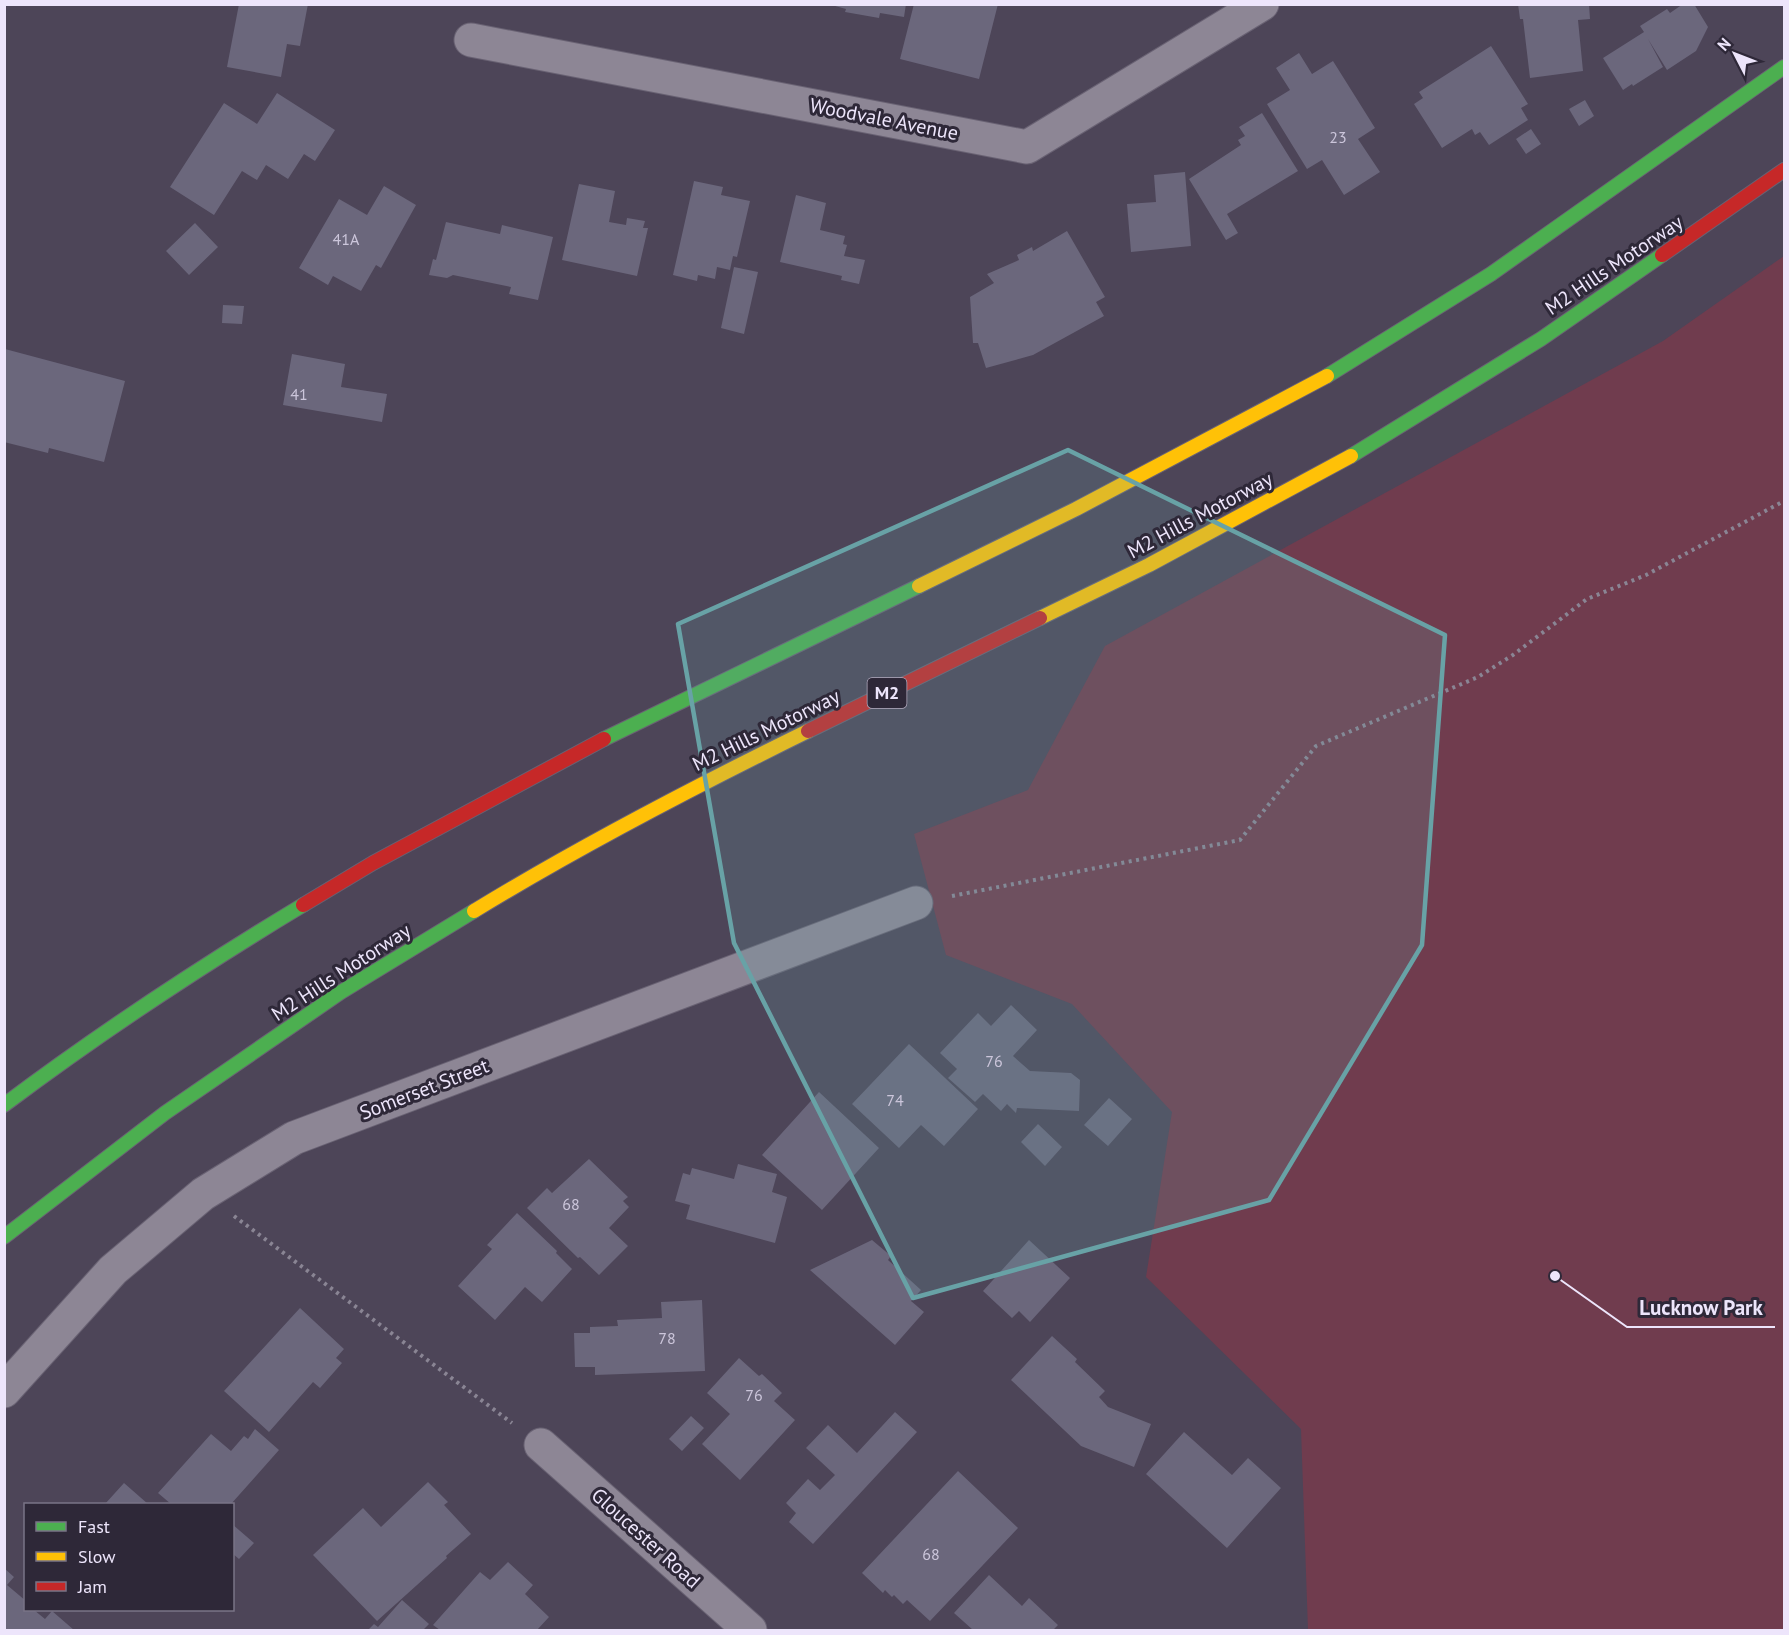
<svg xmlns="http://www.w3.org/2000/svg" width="1789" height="1635" viewBox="0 0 1789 1635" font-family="'PT Sans',sans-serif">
<rect width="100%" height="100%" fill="#4d4558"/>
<path fill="#703c4e" d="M1784,256V1630H1308L1301,1429L1146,1277L1172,1112L1072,1004L946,955L914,834L1028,790L1105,646L1663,341Z"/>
<path fill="#6b677c" d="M239,4H308L300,46L287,44L281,77L227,67Z
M828,4H906L904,17L880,13L879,18L845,12L846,9Z
M914,4H998L979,79L900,59Z
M1518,4H1589L1590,19L1578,20L1583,71L1530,78L1523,19H1520Z
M1683,4H1694L1708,27L1696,51L1667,70L1648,39L1663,67L1633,86L1632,84L1623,90L1603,58L1644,32L1640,26L1667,9L1670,13Z
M1491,46L1528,104L1521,108L1528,120L1489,145L1480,132L1475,135L1472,129L1442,148L1414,104L1423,98L1419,92Z
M1299,53L1312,74L1333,61L1375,128L1358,139L1380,172L1344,195L1322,160L1307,169L1267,104L1290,90L1276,68Z
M277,93L335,130L315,161L304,154L288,179L266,165L257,180L242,171L214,215L170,187L224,103L257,124Z
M1585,100L1594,116L1579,126L1569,109Z
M1262,113L1298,171L1227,214L1238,233L1226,240L1189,179L1241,145L1238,140L1245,136L1239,127Z
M1531,129L1541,144L1526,154L1516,139Z
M1185,172L1191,246L1131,252L1127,204L1156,202L1154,175Z
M694,181L723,187L721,195L750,201L737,257L733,256L730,270L717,267L715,279L698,275L697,281L673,275Z
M579,184L615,191L609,222L626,225L627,218L645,221L643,228H648L637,276L562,260Z
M384,186L416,205L381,268L376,265L361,291L333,276L328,285L299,268L339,199L367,215Z
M796,195L826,203L820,230L845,236L843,244L847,245L844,256L865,260L859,284L841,280L842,276L780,262Z
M446,222L500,234L502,225L553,237L538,300L509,294L511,287L453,275L447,278L429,275L433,259L436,260Z
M195,223L218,247L189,275L166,251Z
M1067,231L1105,297L1096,302L1104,316L1033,355L986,368L978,343H973L970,297L994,283L987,274L1019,260L1017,255L1032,247L1033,251Z
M734,267L758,272L744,334L721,328Z
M223,305L244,306L242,324L222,323Z
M5,349L125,381L104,462L49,448L48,453L4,442L6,436L5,435Z
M292,354L345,364L341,387L387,394L382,422L283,405Z
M1011,1005L1037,1030L1013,1056L1030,1071L1071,1073L1080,1080L1079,1111L1017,1108L1016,1113L1007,1104L1001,1111L983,1094L975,1102L948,1078L957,1069L940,1053L978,1013L991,1026Z
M909,1044L978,1109L944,1146L921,1125L899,1148L852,1104Z
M819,1092L879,1148L822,1210L762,1155Z
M1109,1098L1132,1119L1108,1146L1084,1125Z
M1038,1124L1062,1147L1045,1166L1021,1142Z
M589,1159L628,1197L623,1201L629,1207L609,1228L628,1246L599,1275L580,1257L578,1258L527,1208L547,1188L552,1193Z
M738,1164L777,1174L772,1192L787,1197L775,1243L686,1219L690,1205L675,1201L683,1173L690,1175L692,1168L734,1179Z
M517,1213L557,1251L556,1253L572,1269L542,1302L525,1287L495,1320L458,1286L492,1249L487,1245Z
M872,1240L891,1256L888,1260L921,1290L911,1301L924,1312L895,1345L810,1270Z
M1029,1240L1070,1278L1030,1322L1019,1311L1012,1318L983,1291Z
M702,1300L705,1371L595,1375V1367H575L574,1333H590V1327L618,1326L617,1320L662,1318L661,1302Z
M300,1308L344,1349L336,1358L342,1363L320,1388L313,1382L269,1432L224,1391Z
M1052,1336L1077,1359L1075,1362L1105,1391L1099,1397L1108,1407L1151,1424L1134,1467L1081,1446L1011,1380Z
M739,1358L759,1376L762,1374L782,1393L774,1401L795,1420L740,1480L702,1444L730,1414L707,1393Z
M895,1412L917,1432L813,1544L789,1522L796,1513L786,1503L808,1479L820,1490L835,1475L806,1448L828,1425L857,1453Z
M691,1416L704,1428L682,1451L669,1439Z
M255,1429L279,1450L231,1504H171L158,1493L211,1434L231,1451L244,1436L248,1439Z
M1184,1432L1232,1475L1248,1458L1281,1488L1227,1548L1146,1474Z
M958,1471L1018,1528L930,1621L907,1600L903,1604L894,1595L892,1597L885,1590L883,1593L862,1573Z
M428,1482L448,1502L444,1505L471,1534L446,1556L447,1558L377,1621L313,1555L363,1508L381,1527Z
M124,1483L148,1504H105Z
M232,1524L254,1543L239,1559L232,1553Z
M508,1562L533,1585L525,1594L549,1617L537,1630H440L433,1625L480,1572L490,1580Z
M4,1568L14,1577L7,1585L26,1601V1610H34L45,1619L52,1611L74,1630H4Z
M989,1575L1022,1606L1029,1598L1058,1625L1053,1630H973L954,1613Z
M402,1600L429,1624L423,1630H368L374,1624L378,1627Z"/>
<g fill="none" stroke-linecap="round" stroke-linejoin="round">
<defs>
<path id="street" d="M471,40L1027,147L1262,4
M4,1391L113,1270L203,1194L294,1138L916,903
M541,1445L750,1630"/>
<path id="fast" d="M1327,376L1491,274L1784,67
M1351,456L1541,339L1662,255
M604,739L919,586
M4,1105C100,1033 200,967 303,905
M4,1237L165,1113L341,992L474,911"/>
<path id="slow" d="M919,586L1076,509L1327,376
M1040,618L1149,565L1351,456
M474,911C582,845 694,787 808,731"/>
<path id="jam" d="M1662,255L1784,170
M808,731L1040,618
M303,905L373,863L604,739"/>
</defs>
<use href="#street" stroke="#696273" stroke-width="35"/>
<use href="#fast" stroke="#696273" stroke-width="16"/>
<use href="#slow" stroke="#696273" stroke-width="16"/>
<use href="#jam" stroke="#696273" stroke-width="16"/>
<path stroke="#8a8594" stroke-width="4" stroke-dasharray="3 4.5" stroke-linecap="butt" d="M952,896L1240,840L1316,746L1478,677L1513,655L1587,599L1646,575L1784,501
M234,1216L512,1423"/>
<use href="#street" stroke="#8d8695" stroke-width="33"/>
<use href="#fast" stroke="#4caf50" stroke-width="14"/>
<use href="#slow" stroke="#ffc107" stroke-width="14"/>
<use href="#jam" stroke="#c62828" stroke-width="14"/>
</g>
<path fill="#68a2a6" fill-opacity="0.2" stroke="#68a2a6" stroke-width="4.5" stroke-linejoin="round" d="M1068,450L1445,635L1422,945L1269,1200L913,1298L734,943L678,624Z"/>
<g text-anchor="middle" stroke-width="6" stroke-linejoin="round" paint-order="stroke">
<g font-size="16" fill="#ccc6db">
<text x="1338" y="143">23</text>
<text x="346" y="245">41A</text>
<text x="299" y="400">41</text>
<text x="994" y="1067">76</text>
<text x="895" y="1106">74</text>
<text x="571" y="1210">68</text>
<text x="667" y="1344">78</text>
<text x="754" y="1401">76</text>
<text x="931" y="1560">68</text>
</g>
<rect fill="#2e2838" stroke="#b4acc0" stroke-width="1.5" x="867.5" y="678" width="39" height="30" rx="4.5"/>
<g font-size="18" font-weight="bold" fill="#ede5fb">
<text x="887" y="699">M2</text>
</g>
<g font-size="20" fill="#ede5fb" stroke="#2e2838">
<text transform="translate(884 119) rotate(11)" y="7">Woodvale Avenue</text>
<text transform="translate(1614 265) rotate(-34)" y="7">M2 Hills Motorway</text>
<text transform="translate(1200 515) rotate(-28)" y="7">M2 Hills Motorway</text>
<text transform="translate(766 730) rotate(-26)" y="7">M2 Hills Motorway</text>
<text transform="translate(341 972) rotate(-33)" y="7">M2 Hills Motorway</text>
<text transform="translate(424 1089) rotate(-21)" y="7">Somerset Street</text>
<text transform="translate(646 1538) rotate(42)" y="7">Gloucester Road</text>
</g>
</g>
<path fill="none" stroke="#ede5fb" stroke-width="2" d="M1555 1276L1627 1327H1775"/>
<circle fill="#ede5fb" stroke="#2e2838" stroke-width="2" cx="1555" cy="1276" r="6"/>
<g font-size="21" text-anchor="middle" font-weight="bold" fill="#ede5fb" stroke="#2e2838" stroke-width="6" stroke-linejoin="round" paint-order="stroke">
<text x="1701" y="1315">Lucknow Park</text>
</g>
<rect width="1789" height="1635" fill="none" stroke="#ede5fb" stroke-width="12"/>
<rect x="24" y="1503" width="210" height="108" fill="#2e2838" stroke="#7a7486" stroke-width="1.5"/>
<rect x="36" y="1522" width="30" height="9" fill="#4caf50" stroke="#7a7486" stroke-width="1.5"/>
<text x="78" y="1533" font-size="18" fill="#ede5fb">Fast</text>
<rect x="36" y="1552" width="30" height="9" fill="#ffc107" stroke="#7a7486" stroke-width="1.5"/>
<text x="78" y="1563" font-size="18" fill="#ede5fb">Slow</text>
<rect x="36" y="1582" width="30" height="9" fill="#c62828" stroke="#7a7486" stroke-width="1.5"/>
<text x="78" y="1593" font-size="18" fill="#ede5fb">Jam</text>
<g transform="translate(1735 54) rotate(312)" stroke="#2e2838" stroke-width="4.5" paint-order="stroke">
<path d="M0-4.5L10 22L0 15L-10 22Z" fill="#ede5fb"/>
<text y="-9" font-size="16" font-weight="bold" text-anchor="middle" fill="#ede5fb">N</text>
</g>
</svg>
